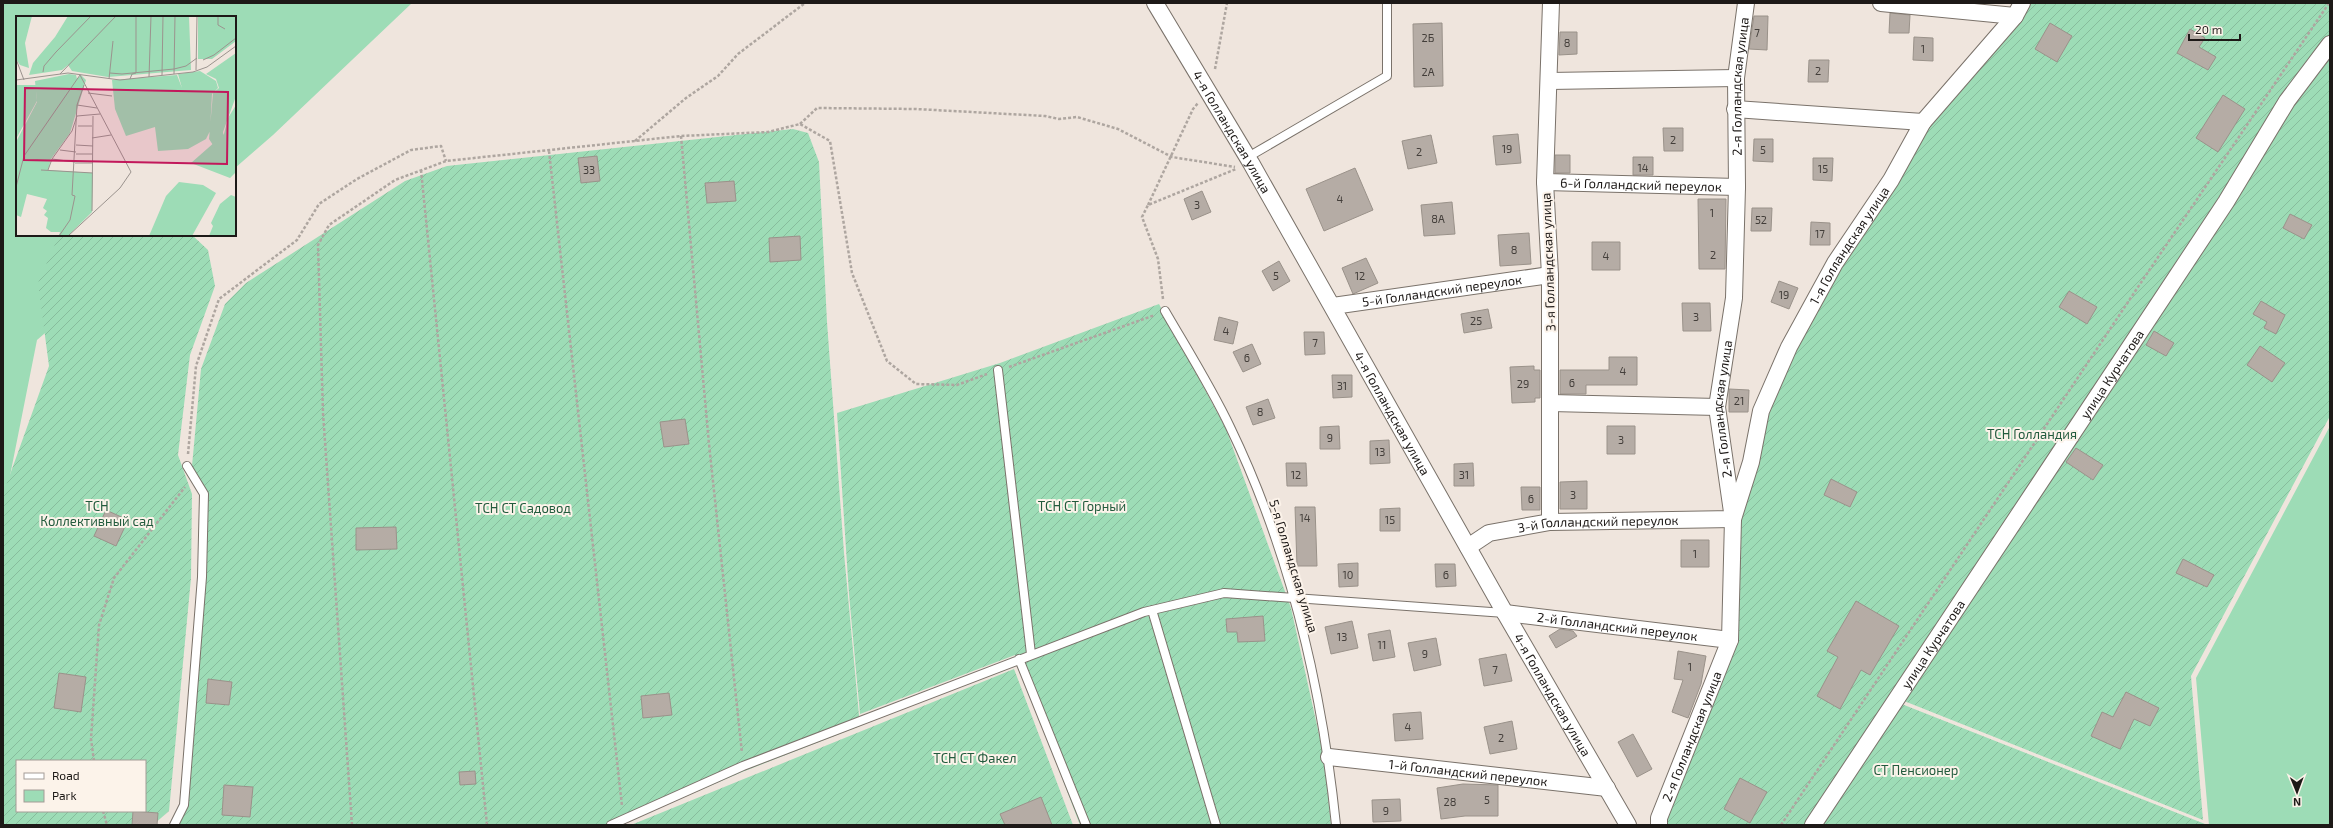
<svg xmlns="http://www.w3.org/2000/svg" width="2333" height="828" viewBox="0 0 2333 828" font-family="'Exo 2',sans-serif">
<defs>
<pattern id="garden-furrows" width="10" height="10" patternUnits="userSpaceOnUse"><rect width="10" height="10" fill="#9ddcb6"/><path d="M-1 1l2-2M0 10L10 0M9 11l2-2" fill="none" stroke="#87bc9c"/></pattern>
</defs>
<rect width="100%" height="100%" fill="#efe5dd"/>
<path fill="#9ddcb6" d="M3,3H412L273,135L235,168V17H17V235H158L37,340L3,511Z
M2330,426V825H2209L2196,678Z"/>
<path fill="url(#garden-furrows)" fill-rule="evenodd" d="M2025,3H2330V416L2191,676L2203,820L1894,697L1811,825H1660L1731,640L1734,520L1763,412L1805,321L1936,111Z
M793,129L808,133L819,162L827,322L844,553L860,726L742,772L620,825H177L187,800L207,495L192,466L201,369L225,304L246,283L405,181L447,166Z
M59,235H192L208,250L215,286L190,355L178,455L192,494L191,578L169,811L153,825H3V494L49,366L38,283ZM17,761H145V811H17Z
M1159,304L1226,429L1291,608L1324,757L1331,825H1080L1015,655L860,714L849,594L837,413L1000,363Z
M1014,669L1073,825H631Z
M1894,701L2205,824V825H1814Z"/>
<path fill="#b5aca5" stroke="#9a928a" d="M1890,13L1910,15L1909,33H1889Z
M1754,16H1768L1767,50L1749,49Z
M1442,23L1443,86L1414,87L1413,24Z
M2050,23L2072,36L2057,62L2035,49Z
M2190,29L2205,38L2199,47L2216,57L2208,70L2177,53Z
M1560,32H1577V54L1559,55Z
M1914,37L1933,38V61L1913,60Z
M1809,60H1829L1828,82H1808Z
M2223,95L2245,109L2218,152L2196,138Z
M1663,128H1683V151H1664Z
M1518,134L1521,163L1496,165L1493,136Z
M1431,135L1437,163L1408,169L1402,141Z
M1754,139H1773V162L1753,161Z
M1555,155H1570V173H1555Z
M597,156L600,181L581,183L578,158Z
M1633,157H1653V175H1633Z
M1813,158H1833L1832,181L1813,180Z
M1355,168L1373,210L1324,231L1306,189Z
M734,181L736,201L707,203L705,183Z
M1202,191L1211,212L1192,220L1184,199Z
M1698,199H1726L1725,269H1699Z
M1452,202L1455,234L1424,236L1421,205Z
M1752,208H1772L1771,231H1751Z
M2290,214L2312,225L2304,239L2283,228Z
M1811,222L1830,223V245H1810Z
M1529,233L1531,264L1500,266L1498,235Z
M800,236L801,260L770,262L769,238Z
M1592,242H1620V270H1592Z
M1366,258L1378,283L1353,294L1342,268Z
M1279,261L1290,281L1273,291L1262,271Z
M1779,281L1798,288L1789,309L1771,302Z
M2069,291L2097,307L2087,324L2059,307Z
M2261,301L2285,315L2276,334L2264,328L2267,322L2253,314Z
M1682,303H1710L1711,331H1683Z
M1488,309L1492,328L1464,333L1461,314Z
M1219,317L1238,322L1233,344L1214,340Z
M2154,331L2174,343L2166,356L2146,345Z
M1304,332H1324L1325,354L1305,355Z
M1252,344L1261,364L1243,372L1233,352Z
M2260,346L2285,363L2272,382L2247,365Z
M1609,357H1637V385H1586V394H1560V370H1609Z
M1534,366V370H1540V398H1535V402L1512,403L1510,367Z
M1332,375H1352V397L1333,398Z
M1729,389L1749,390L1748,412H1729Z
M1268,399L1275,418L1253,425L1246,407Z
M685,419L689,444L664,447L660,422Z
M1339,426L1340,449H1320V427Z
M1607,426H1635V454H1607Z
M1389,440L1390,463L1370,464V441Z
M2076,448L2103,465L2093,480L2066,462Z
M1286,463H1306L1307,486H1287Z
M1473,463L1474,486H1454V464Z
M1831,479L1857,492L1850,507L1824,495Z
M1587,481V509H1560V482Z
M1521,487H1540V510H1522Z
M1295,507H1315L1317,566H1297Z
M1400,508V531H1380V509Z
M106,510L128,520L116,546L94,536Z
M396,527L397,549L356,550V528Z
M1681,540H1709V567H1681Z
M2183,559L2214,575L2207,587L2176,573Z
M1358,563V586L1339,587L1338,564Z
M1435,564H1455L1456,586L1436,587Z
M1856,601L1899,626L1870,675L1861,670L1840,709L1817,696L1838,657L1827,651Z
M1263,616L1265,641L1238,642L1237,632H1227L1226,619Z
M1352,621L1358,648L1331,654L1325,627Z
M1560,629L1573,631L1577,636L1556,648L1549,636Z
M1390,630L1395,657L1373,661L1368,634Z
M1436,638L1441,665L1414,671L1408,643Z
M1678,651L1706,656L1701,684L1688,718L1672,712L1683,680L1674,679Z
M1506,654L1512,681L1484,686L1479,659Z
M59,673L86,677L81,712L54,708Z
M208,679L232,682L229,705L206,703Z
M2126,692L2159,708L2150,726L2134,719L2120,749L2091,736L2102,712L2113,717Z
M669,693L672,715L643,718L641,696Z
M1421,712L1423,739L1395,741L1393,714Z
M1512,721L1517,749L1490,754L1484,727Z
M1633,734L1652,769L1637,777L1618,742Z
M475,771L476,784L460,785L459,772Z
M1740,778L1767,792L1750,823L1724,809Z
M1463,784L1498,785V816H1465L1441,819L1437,788Z
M224,785L253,787L250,817L222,815Z
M1041,797L1052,825H1005L1000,814Z
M1400,799L1401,821L1373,822L1372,800Z
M133,811L158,813L157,825H132Z"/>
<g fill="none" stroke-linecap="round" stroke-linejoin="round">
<defs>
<path id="service" d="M1248,157L1387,76V3
M1165,311C1187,349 1211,387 1230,427C1290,551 1322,689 1336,825
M998,370L1031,654
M1152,610L1216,825
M1019,659L1086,825
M174,825L184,805L202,577L204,494L187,466
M611,825L743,766L1144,612L1224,593L1505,613"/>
<g id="minor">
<path id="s1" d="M1155,3L1251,163L1505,613L1628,825"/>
<path d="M1881,3L2015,16"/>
<path d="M1549,81L1736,78"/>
<path d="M1735,109L1923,122"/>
<path id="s2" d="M1545,182L1737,187"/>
<path id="s3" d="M1333,306L1550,275"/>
<path d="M1551,403L1717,407"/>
<path d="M1550,522V275L1545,182L1551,3"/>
<path id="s4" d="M1468,547L1489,533L1550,522L1733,519L1751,462L1761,411L1789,347L1835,263L1891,180L1923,122L2015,16L2022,3"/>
<path id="s5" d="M1505,613L1730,640"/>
<path id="s6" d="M1329,757L1607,788"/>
<path id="s7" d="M1659,825V818L1730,640L1733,519L1717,407L1734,298L1737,187L1736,78L1746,3"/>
<path id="s8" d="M1813,825L2226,202L2287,101L2330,44"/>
</g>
</defs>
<use href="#service" stroke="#7a726a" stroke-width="10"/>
<use href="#minor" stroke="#7a726a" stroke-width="18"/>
<path stroke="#aea6a0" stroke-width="2.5" stroke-dasharray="3 2" stroke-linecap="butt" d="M1215,69L1227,3
M800,124L817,108L916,109L1045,116L1059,119L1077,117L1118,129L1172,157L1235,167
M681,136L709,444L742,753
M635,141L686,98L718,76L738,54L805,3
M549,151L622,806
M421,170L487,825
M1148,205L1193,109L1198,103
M1163,299L1158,259L1142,217L1148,205L1236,169
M1009,367L1155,315
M188,454L196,366L219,299L297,240L319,204L357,179L411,150L441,146L446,161
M94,761L91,739L99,625L114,578L185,487
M103,811L107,825
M352,825L323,413L318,245L329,225L395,180L446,161L681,136L768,132L800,124L830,141L852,273L887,361L916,384L957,385L987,374
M1781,825L2136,290L2329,3"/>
<use href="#service" stroke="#fff" stroke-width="8"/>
<use href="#minor" stroke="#fff" stroke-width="16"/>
</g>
<g text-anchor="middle" stroke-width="4" stroke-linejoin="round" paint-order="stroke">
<g font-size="11" fill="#433e3a">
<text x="1757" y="37">7</text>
<text x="1428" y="42">2Б</text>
<text x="1567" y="47">8</text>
<text x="1923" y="53">1</text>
<text x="1818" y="75">2</text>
<text x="1428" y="76">2А</text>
<text x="1673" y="144">2</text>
<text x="1507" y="153">19</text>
<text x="1763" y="154">5</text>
<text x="1419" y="156">2</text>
<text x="1643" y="172">14</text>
<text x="1823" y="173">15</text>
<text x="589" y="174">33</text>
<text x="1340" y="203">4</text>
<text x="1197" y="209">3</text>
<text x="1712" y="217">1</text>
<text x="1438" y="223">8А</text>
<text x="1761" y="224">52</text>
<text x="1820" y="238">17</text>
<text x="1514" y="254">8</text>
<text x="1713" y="259">2</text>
<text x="1606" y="260">4</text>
<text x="1276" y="280">5</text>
<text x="1360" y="280">12</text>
<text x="1784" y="299">19</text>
<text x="1696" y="321">3</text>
<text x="1476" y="325">25</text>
<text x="1226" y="335">4</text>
<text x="1315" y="347">7</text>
<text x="1247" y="362">6</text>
<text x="1623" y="375">4</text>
<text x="1572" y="387">6</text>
<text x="1523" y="388">29</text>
<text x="1342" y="390">31</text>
<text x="1739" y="405">21</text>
<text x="1260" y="416">8</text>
<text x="1330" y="442">9</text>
<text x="1621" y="444">3</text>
<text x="1380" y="456">13</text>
<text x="1296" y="479">12</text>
<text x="1464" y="479">31</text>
<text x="1573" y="499">3</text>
<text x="1531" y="503">6</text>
<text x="1305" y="522">14</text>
<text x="1390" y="524">15</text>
<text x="1695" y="558">1</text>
<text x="1348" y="579">10</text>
<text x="1446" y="579">6</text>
<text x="1342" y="641">13</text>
<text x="1382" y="649">11</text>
<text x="1425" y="658">9</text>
<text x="1690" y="671">1</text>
<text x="1495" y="674">7</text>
<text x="1408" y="731">4</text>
<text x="1501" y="742">2</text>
<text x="1487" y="804">5</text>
<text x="1450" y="806">28</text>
<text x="1386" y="815">9</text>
</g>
<g font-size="13" fill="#1d1917" stroke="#fcf3ea">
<text dy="5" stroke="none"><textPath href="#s7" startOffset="755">2-я Голландская улица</textPath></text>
<text dy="5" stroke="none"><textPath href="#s1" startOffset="150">4-я Голландская улица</textPath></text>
<text dy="5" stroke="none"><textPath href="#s2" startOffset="96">6-й Голландский переулок</textPath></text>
<text dy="5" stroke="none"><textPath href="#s4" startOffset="570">1-я Голландская улица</textPath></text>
<text transform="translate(1548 262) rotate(-92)" y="5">3-я Голландская улица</text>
<text dy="5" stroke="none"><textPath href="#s3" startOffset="110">5-й Голландский переулок</textPath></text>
<text dy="5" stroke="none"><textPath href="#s8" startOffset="541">улица Курчатова</textPath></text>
<text dy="5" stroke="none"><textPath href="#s7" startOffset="431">2-я Голландская улица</textPath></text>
<text dy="5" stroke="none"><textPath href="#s1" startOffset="474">4-я Голландская улица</textPath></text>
<text dy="5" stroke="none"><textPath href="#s4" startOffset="135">3-й Голландский переулок</textPath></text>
<text transform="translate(1294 566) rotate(73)" y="5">5-я Голландская улица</text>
<text dy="5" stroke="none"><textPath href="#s5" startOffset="113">2-й Голландский переулок</textPath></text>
<text dy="5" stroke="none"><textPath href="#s8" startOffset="217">улица Курчатова</textPath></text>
<text dy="5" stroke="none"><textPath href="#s1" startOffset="798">4-я Голландская улица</textPath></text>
<text dy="5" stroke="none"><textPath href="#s7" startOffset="95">2-я Голландская улица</textPath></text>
<text dy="5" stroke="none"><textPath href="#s6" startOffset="140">1-й Голландский переулок</textPath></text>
</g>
<g font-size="13" fill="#225b3d" stroke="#fcf3ea">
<text x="2032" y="439">ТСН Голландия</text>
<text x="97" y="511">ТСН<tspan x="97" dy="15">Коллективный сад</tspan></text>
<text x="1082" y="511">ТСН СТ Горный</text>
<text x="523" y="513">ТСН СТ Садовод</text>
<text x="975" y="763">ТСН СТ Факел</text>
<text x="1916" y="775">СТ Пенсионер</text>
</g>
</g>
<g transform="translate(16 16)">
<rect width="220" height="220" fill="#efe5dd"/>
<path d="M182,0H220V25L196,43H182ZM0,69H20L21,85L0,123ZM220,89V156L214,162L175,147L208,118L212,102ZM163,166L187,169L200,177L176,220H133L150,180Z" fill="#9ddcb6"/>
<path d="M215,179L220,181V220H193L197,210L195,207L204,188Z" fill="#9ddcb6"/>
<path d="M0,0H16L9,27L13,52L4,49L0,43ZM52,0H173L175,54L92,61L56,55L52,49L46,54L13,59L17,47L39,21ZM220,37L219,83L207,116L208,123L199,132L193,123L197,77L203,72L200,63L190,58ZM184,55L200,65L202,72L196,78L194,115L190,123L172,133L142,135L139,111L110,120L99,93L96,64L161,59L166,72L162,58ZM53,58L60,59L61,63L65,59L70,64L54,117L35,143L32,154L77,157L76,196L52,220H43L44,216H35L30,212L32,202L28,199L31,195L27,192L31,183L11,178L5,201L0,199V126L21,86L19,65Z" fill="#9ddcb6"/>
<path fill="none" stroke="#9b938e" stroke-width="1" d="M202,0V9L209,13M0,43L8,64M187,44L198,39L220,22M180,54L181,0M27,56L28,50L40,36L75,0M94,57L106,58L158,53L170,50L181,42M44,58L100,0M158,58L159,0M146,59L147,0M133,61L135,0M93,63L97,25M114,63L116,58L120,57V0M0,64L52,57L104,64L177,56L191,51L220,30M72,77L96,80M61,89L81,92M62,110H76M76,122L95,119M60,129L77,130M44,134L60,136M60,138H76M36,143L59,146M59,147H76M25,154L77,157M32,154L36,143L56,115L61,100L84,98M0,171L8,140L64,59M76,195L77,100M43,220L54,204L59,180L56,179L61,89L68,69M52,220L104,172L115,156L64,59"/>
<path fill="#c2185b" fill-opacity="0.15" stroke="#c2185b" stroke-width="2" d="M9,72L212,76L211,148L8,144Z"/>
<rect width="220" height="220" fill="none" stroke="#1d1917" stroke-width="2"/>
</g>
<rect width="2333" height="828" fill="none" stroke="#1d1917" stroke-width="8"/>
<rect x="16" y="760" width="130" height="52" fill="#fcf3ea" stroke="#a39c96"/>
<rect x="24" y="773" width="20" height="6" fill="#ffffff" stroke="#a39c96"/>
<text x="52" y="780" font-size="12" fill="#1d1917">Road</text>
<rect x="24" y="790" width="20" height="12" fill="#9ddcb6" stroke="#a39c96"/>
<text x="52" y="800" font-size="12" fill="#1d1917">Park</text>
<g transform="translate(2297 792) rotate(179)" stroke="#fcf3ea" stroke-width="3" paint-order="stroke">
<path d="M0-3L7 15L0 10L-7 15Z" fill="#1d1917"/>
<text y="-6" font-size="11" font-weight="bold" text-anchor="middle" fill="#1d1917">N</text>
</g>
<path d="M2189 34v6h51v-6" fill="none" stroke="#1d1917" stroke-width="2"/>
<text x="2195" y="34" font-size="12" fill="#1d1917" stroke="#fcf3ea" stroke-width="3" paint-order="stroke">20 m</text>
</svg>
